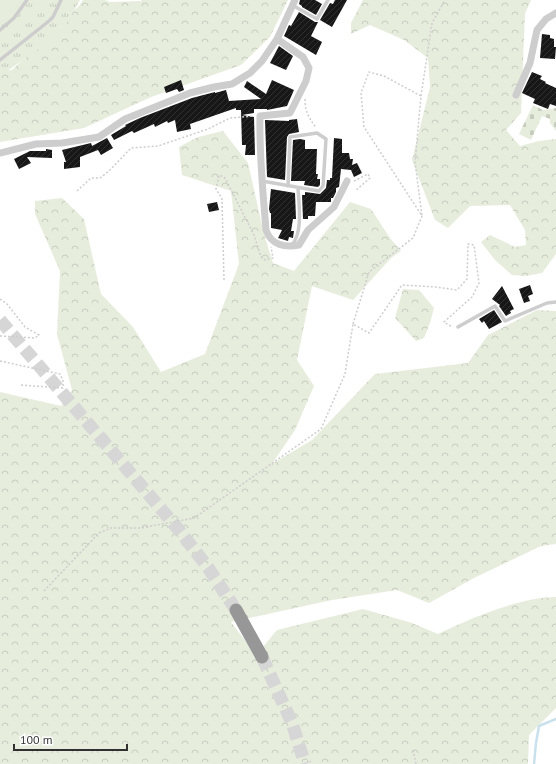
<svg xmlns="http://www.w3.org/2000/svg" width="556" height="764" viewBox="0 0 556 764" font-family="'PT Sans',sans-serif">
<defs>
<pattern id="forest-crowns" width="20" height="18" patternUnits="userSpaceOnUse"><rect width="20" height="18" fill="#e6eddd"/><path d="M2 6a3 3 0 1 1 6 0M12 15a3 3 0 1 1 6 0" fill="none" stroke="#c6ccbe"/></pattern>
<pattern id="cemetery-stones" width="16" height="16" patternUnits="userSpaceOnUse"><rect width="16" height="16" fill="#e6eddd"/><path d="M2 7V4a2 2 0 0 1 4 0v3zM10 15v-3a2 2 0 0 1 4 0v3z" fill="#c6ccbe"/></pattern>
<pattern id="park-tufts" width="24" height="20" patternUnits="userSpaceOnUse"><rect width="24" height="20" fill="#e6eddd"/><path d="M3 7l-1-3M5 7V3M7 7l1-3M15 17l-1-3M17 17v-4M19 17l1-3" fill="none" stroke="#c6ccbe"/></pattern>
<pattern id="building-hatch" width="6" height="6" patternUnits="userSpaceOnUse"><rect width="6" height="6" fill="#171717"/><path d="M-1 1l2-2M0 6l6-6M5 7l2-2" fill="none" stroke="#303030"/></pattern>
</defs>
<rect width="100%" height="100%" fill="#fff"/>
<path fill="url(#forest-crowns)" d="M83,0H105L110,2L141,1L142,0H288L270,37L241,65L151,97L84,128L0,142V71L12,70L79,6Z
M363,0H531L525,14L521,113L506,130L520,146L539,141L556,139V254L542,273L526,276L512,275L495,260L481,242L490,235L515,247L526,245L525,230L510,205L470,206L448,228L435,220L412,160L430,87L428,58L404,40L370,25L351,34V23Z
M223,131L248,163L264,234L273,263L294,271L350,202L371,209L390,238L401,251L391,258L353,300L312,286L297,360L314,386L295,430L272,464L312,440L375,374L468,363L488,335L537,310L556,311V544L541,546L474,578L429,603L397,590L332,600L231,622L256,655L277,630L363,609L412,623L438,634C474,617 517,598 556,597V708L529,735L528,764H0V392L61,406L72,390L57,334L60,271L35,214V201L62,198L84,219L101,294L133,327L161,372L205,354L239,264L231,191L182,175L179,147L198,137Z
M403,289L419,290L434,308L430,323L424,338L416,341L395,318Z"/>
<path fill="url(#cemetery-stones)" d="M533,105L543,110L556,108V131L550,123V119L542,116L531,140L519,134Z"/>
<path fill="url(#park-tufts)" d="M0,0H80L61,33L3,74H0Z"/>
<path fill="#e6eddd" d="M0,0H25L15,14L0,26Z"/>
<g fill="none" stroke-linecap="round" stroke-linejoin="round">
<path stroke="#c9e0ed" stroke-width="2.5" d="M534,764L536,743L539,726L556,719"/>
</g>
<path fill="url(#building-hatch)" d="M300,0H315L322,4L316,15L302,7V6L299,4Z
M335,0H347L332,27L320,20L330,3L333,4Z
M299,12L315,22H318L311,36L322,42L316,55L284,36L289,25L291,26Z
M542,34L550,35V38L554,39V47H556L555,59L540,58Z
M279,46L293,56L286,70L270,63Z
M532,72L542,76L540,79L546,82L545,83L556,88V106L550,104L548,109L533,103L535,99L522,93Z
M181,80L184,90L179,92L177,89L166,93L164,87Z
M272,80L294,90L287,106L267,110V109H254V113L242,115L254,117L255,155H245L246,145H242L241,110H236V108L190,124L191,129L177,132L175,120L168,123L167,121L155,127L154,124L134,133L132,131L114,140L111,135L126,126L125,125L140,118L192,98L215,92V93L226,90L229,101L261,99L244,87L247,81L266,94Z
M297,119L299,132L289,134L287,137L285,180L267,177L265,120L289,121V120Z
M107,138L113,148L101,155L98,150L80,157V167L64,169V162H66L62,150L91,143L92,146Z
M334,138L342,139V153H349L350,159H353L352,165L357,163L362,173L354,177L351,170L341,169L339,187L336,188V192L333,198H331V202H316L315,216H308V219H303L302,195H305V192L320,194L326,188L327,180H330V178H332Z
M300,139L305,140V149H317L316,174H318L317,179H320V185L318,187L304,185L305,181H291L293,140Z
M46,149L52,150V158L27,157L31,163L19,169L14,159L30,151H46Z
M271,189L295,193L296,219H293L291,231H294L293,238L289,237L288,241L278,238L282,230L271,228V213H270L269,209Z
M217,202L219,210L209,212L207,204Z
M530,285L533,294L528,296L530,301L524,303L519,289Z
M502,286L514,309L510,311L511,313L506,316L499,306L500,305L492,299Z
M494,310L502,322L489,329L484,321L482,323L479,319Z"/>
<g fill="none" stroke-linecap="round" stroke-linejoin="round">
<path stroke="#d6d6d6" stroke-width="13" stroke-dasharray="13 6" stroke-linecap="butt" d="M0,320L179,530L209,569L236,610
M262,657L292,723L305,764"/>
<path stroke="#cdcdcd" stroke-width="1.5" stroke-dasharray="2 2" stroke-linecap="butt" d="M421,96L432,23L445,0
M305,99C305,113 309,117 316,128
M354,181L368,174L370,178L355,191
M77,191L91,178H100L109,171L131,148L158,146L208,129L230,118L254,116
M224,280L222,199L216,189L219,176L220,175L225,178L254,235L261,257L265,260L273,258L271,247
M0,299L7,304L25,327L39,335L35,338L0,336
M353,324L369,272L413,238L422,216L364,127L361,93L369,72L384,76L421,96L415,162L422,216
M0,361L60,374L63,381V388L20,385
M44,591L99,533L111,528H141L194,518L321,429L345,374L353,324L369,333L402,285L436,287L457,290L467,279L468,244L474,245L479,283L472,297L444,322L452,327
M413,750L416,764"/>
<path stroke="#cdcdcd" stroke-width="3.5" d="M292,5L317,19L328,0
M0,30L14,18L27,0
M0,60L49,21L53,17L61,0
M262,181L319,191L323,186L326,139L317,133L290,137L288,186
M292,245C303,232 299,205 298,188
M458,327L495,306L505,321L547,303L556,302"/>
<path stroke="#cdcdcd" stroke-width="7" d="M277,39L303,57L309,68L306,81L290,113L260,116C259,154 263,192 266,230C271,245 285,248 299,245L308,230L334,207L347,181
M516,95L530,63L537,30L546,19L556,13
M0,153L36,144L62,143L99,137L125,119L190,93L214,87L232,84L250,73L262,61L277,39L295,0"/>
<path stroke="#979797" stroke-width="13" d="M236,610L262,657"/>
</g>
<path d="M14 744v6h113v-6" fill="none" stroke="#303030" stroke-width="2"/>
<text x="20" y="744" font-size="12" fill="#303030" stroke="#ffffff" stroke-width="3" paint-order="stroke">100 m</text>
</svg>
